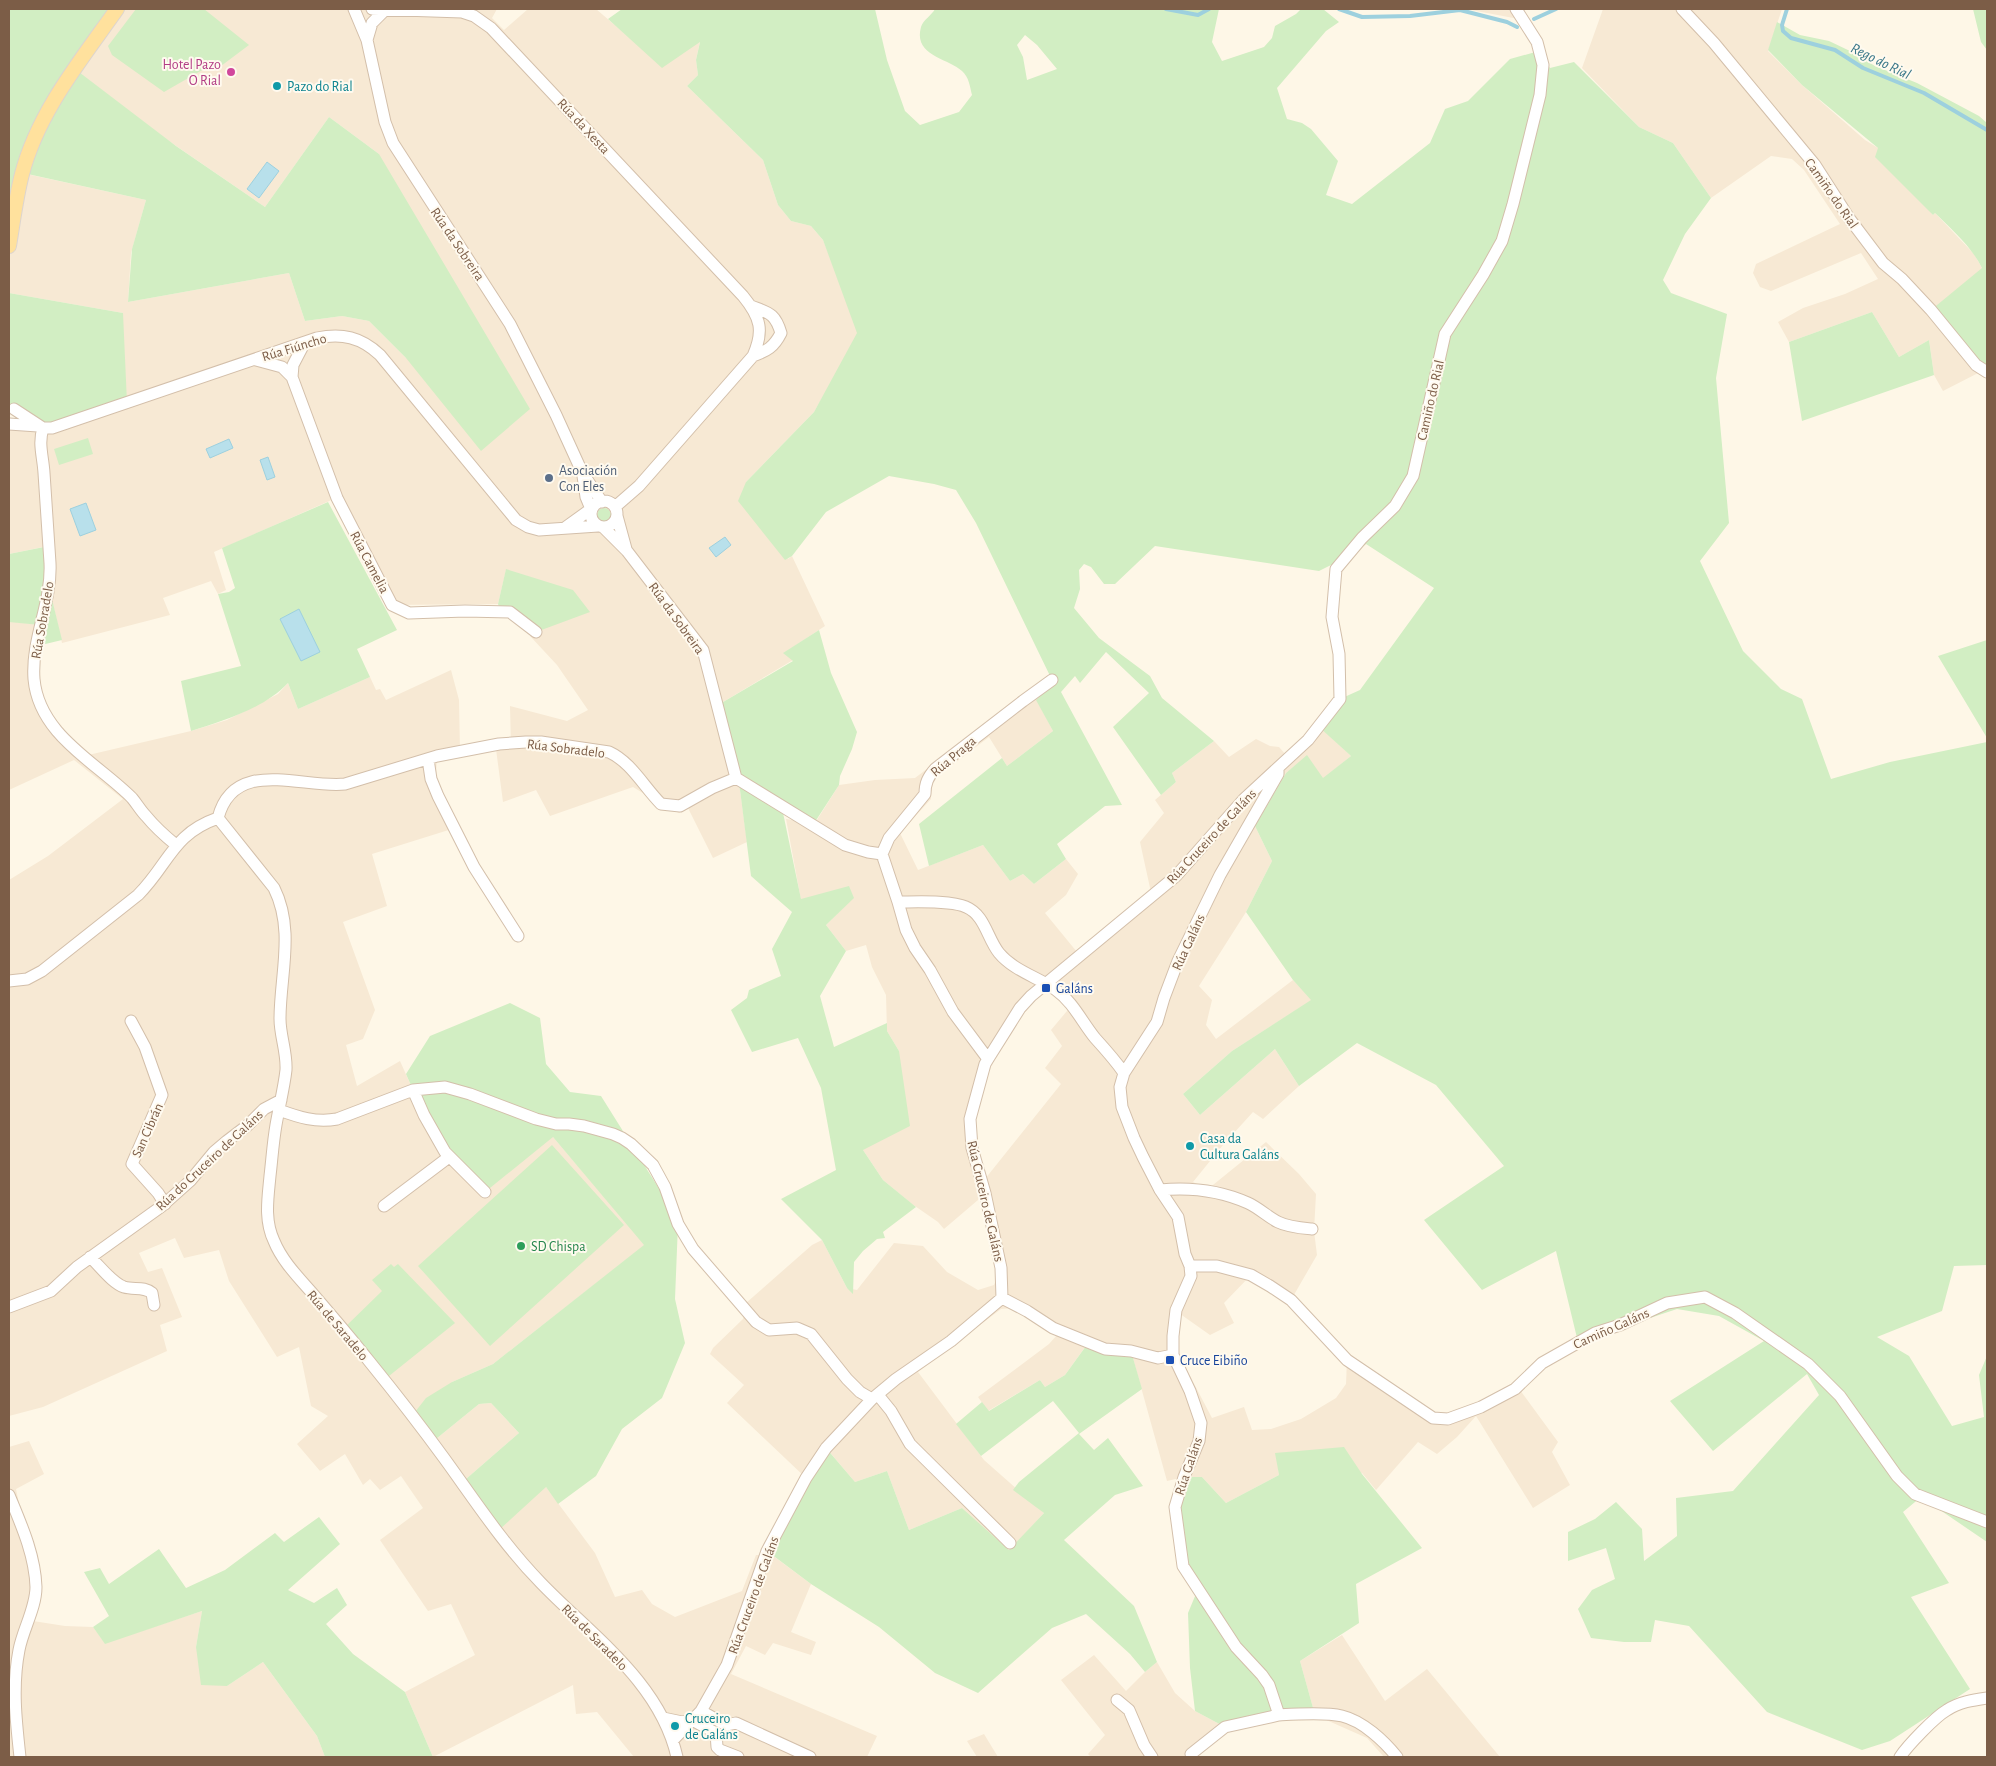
<svg xmlns="http://www.w3.org/2000/svg" width="1996" height="1766" viewBox="0 0 1996 1766" font-family="'Alegreya Sans',sans-serif">
<rect width="100%" height="100%" fill="#fef7e7"/>
<path fill="#f7e9d4" d="M123,9H497L492,18L504,30L528,9H596L637,44L700,41L696,60L698,75L687,86L763,160L778,205L791,221L811,226L823,240L860,332L814,412L746,482L788,559L792,556L825,626L784,653L793,660L718,705L740,790L747,842L713,858L688,808L679,813L661,804L633,787L550,816L536,790L503,802L496,749L511,747L510,706L567,721L588,710L557,665L530,636L536,632L506,570L498,604L392,605L336,498L214,552L226,590L218,594L211,581L163,598L170,615L62,643L50,591L48,546L9,554V417L43,428L123,313L9,293V252L22,173L146,200L131,253L128,302L289,273L305,321L342,316L369,321L406,358L379,154L329,117L265,207L166,139L74,69Z
M1466,9H1519L1524,20Z
M1603,9H1782L1768,51L1802,85L1865,140L1878,148L1933,215L1935,213L1974,254L1982,268L1984,370L1943,391L1934,375L1929,340L1899,357L1872,312L1789,342L1778,322L1803,308L1845,294L1878,279L1861,253L1771,291L1760,287L1753,273L1756,264L1840,224L1804,170L1792,159L1771,156L1711,198L1673,143L1639,127L1582,68Z
M9,621L40,625L37,695L52,726L84,756L191,731L227,720L278,694L288,683L298,709L370,677L376,690L380,689L386,700L451,670L459,700L460,751L437,756L436,775L455,828L372,854L387,906L343,922L375,1010L363,1039L346,1045L357,1086L400,1061L413,1090L553,1137L645,1245L493,1364L452,1382L436,1439L479,1404L491,1403L519,1433L466,1479L546,1487L595,1553L615,1597L642,1590L652,1604L675,1617L742,1591L756,1555H772L811,1584L791,1632L816,1642L811,1655L773,1643L765,1655L746,1646L731,1674L877,1736L867,1757H634L597,1712L576,1714L573,1685L433,1757L405,1692L475,1655L451,1604L428,1611L380,1540L423,1508L401,1476L380,1490L370,1479L363,1485L345,1454L320,1471L297,1444L328,1416L311,1406L299,1347L277,1357L229,1281L219,1250L184,1258L175,1238L139,1253L148,1272L162,1268L182,1317L160,1325L167,1351L43,1407L9,1416V880L48,856L123,799L74,760L9,790Z
M1045,679L1050,688L1037,700L1053,731L1007,766L989,737L930,782L931,799L900,833L918,870L983,845L1010,881L1023,874L1034,884L1066,859L1078,874L1066,895L1045,913L1077,952L1002,1028L970,1119L985,1179L1061,1084L1045,1068L1062,1046L1051,1030L1072,1005L1054,984L1117,932L1152,897L1140,842L1164,813L1155,800L1176,782L1172,773L1214,741L1229,757L1256,739L1270,746L1279,747L1286,755L1319,726L1351,756L1323,779L1307,756L1286,773L1255,826L1272,861L1246,912L1199,986L1212,1000L1206,1025L1216,1039L1293,980L1312,1000L1232,1051L1183,1094L1200,1115L1275,1049L1299,1086L1263,1119L1253,1112L1223,1145L1193,1182L1208,1189L1266,1142L1299,1174L1316,1194L1314,1231L1317,1255L1291,1300L1251,1275L1224,1303L1234,1323L1210,1335L1176,1311L1173,1354L1180,1357L1212,1418L1244,1407L1252,1430L1271,1429L1301,1419L1336,1398L1346,1384L1347,1360L1433,1418L1448,1419L1517,1386L1558,1442L1552,1452L1570,1485L1533,1508L1476,1416L1457,1437L1437,1454L1418,1442L1376,1490L1362,1473L1276,1453L1279,1475L1226,1503L1202,1477H1184L1167,1481L1131,1351L1088,1343L1065,1375L1045,1387L1040,1380L988,1411L978,1397L1049,1344L1057,1335L1014,1308L1001,1309L918,1372L984,1460L1044,1513L1009,1551L962,1508L909,1530L887,1471L855,1482L827,1449L806,1478L727,1403L744,1385L710,1354L713,1348L743,1319L746,1303L812,1245L822,1240L847,1288L857,1290L894,1243L923,1246L947,1272L978,1290L994,1285L1001,1268L985,1194L944,1229L938,1222L912,1204L883,1180L863,1150L899,1051L887,1031L886,995L872,967L866,945L846,951L826,925L853,898L801,900L786,819L815,823L839,785L875,780L915,778Z
M29,1441L44,1474L16,1489L36,1586L33,1621L65,1626L93,1627L105,1643L202,1611L196,1647L227,1686L263,1662L317,1736L325,1757H9V1447Z
M1342,1635L1385,1701L1427,1669L1500,1757H1384L1367,1738L1315,1715L1300,1661Z
M1094,1655L1126,1691L1145,1672L1157,1662L1175,1693L1195,1711L1225,1727L1192,1757H1091L1088,1754L1105,1735L1061,1680Z
M984,1734L998,1757H977L967,1741Z"/>
<path fill="#d2eec3" fill-rule="evenodd" d="M9,9H119L75,69L176,146L265,207L329,117L379,154L530,409L481,451L406,358L369,321L342,316L305,321L289,273L128,302L132,249L146,200L23,173L9,210Z
M136,9H204L249,45L217,69L211,65L164,92L112,55L108,46Z
M622,9H875L887,60L905,111L920,125L959,112L972,95C970,87 969,77 962,71C948,58 913,56 921,27C923,20 932,15 935,9H1219L1212,42L1222,61L1264,47L1272,38L1275,26L1296,14L1301,9H1323L1339,22L1326,31L1277,88L1287,119L1302,123L1311,129L1338,161L1326,195L1352,204L1430,143L1445,109L1468,101L1510,59L1539,51L1550,68L1574,62L1639,127L1673,143L1711,198L1685,234L1663,280L1671,293L1727,314L1716,378L1729,523L1700,561L1743,651L1781,689L1802,699L1831,779L1890,762L1987,742V1265L1954,1266L1942,1311L1877,1337L1909,1356L1952,1426L1984,1417L1979,1375L1987,1356V1542L1921,1497L1903,1512L1949,1583L1911,1597L1970,1689L1890,1741L1862,1750L1767,1712L1689,1626L1655,1620L1651,1642H1624L1591,1638L1578,1609L1592,1590L1615,1579L1606,1548L1568,1561V1532L1595,1519L1616,1502L1642,1529L1644,1561L1677,1536L1676,1498L1733,1491L1819,1395L1807,1374L1713,1451L1670,1401L1764,1341L1719,1316L1677,1309L1578,1342L1556,1251L1482,1290L1424,1220L1504,1166L1436,1085L1357,1043L1299,1086L1275,1049L1200,1115L1183,1094L1232,1051L1311,1000L1293,980L1246,912L1272,861L1255,826L1286,773L1307,755L1323,778L1351,756L1319,727L1340,699L1360,690L1434,588L1366,544L1336,569L1331,565L1319,571L1155,546L1115,584H1104L1091,567L1084,564L1079,570L1080,589L1074,608L1099,638L1150,676L1162,698L1214,741L1172,773L1176,782L1161,795L1113,727L1149,693L1106,652L1080,683L1075,676L1061,692L1122,805L1105,806L1057,844L1066,859L1034,884L1023,874L1010,881L983,845L929,866L919,824L1002,758L1007,766L1053,731L1036,700L1049,687L1052,680L976,523L956,490L934,484L889,476L826,512L792,556L785,560L738,501L746,482L814,412L857,333L823,240L811,226L791,221L778,205L763,160L687,86L698,75L696,60L700,42L662,68L608,19ZM1025,35L1037,45L1057,69L1027,80L1023,57L1017,45Z
M1973,9H1987V50L1981,42Z
M1777,22L1800,35L1829,41L1850,51L1875,66L1917,83L1979,116L1987,123V372L1931,310L1982,268C1971,246 1953,231 1935,213L1933,215L1875,157L1878,148L1802,85L1768,50Z
M9,293L123,313L127,403L43,428L15,417L14,409L9,402Z
M1872,312L1899,357L1929,340L1934,375L1802,421L1789,342Z
M88,438L93,454L59,465L54,449Z
M328,502L397,630L357,649L370,677L298,709L288,683C265,708 223,721 191,731L181,681L241,666L218,594L229,592L235,588L222,548Z
M597 515a7 7 0 1 1 14 0a7 7 0 1 1-14 0Z
M49,546L50,591L62,640L37,646L40,625L9,622V554Z
M506,569L573,590L590,612L536,632L501,612L498,604Z
M819,630L831,673L857,732L852,749L840,776L839,785L813,825L782,808L801,899L849,886L854,898L826,925L846,951L820,996L834,1047L887,1023V1031L899,1051L910,1126L863,1150L883,1180L916,1207L883,1232L885,1238L877,1239L863,1251L854,1262L853,1294L847,1288L822,1240L781,1199L836,1170L821,1088L798,1038L752,1052L731,1010L747,998L749,990L781,976L772,949L792,912L751,876L740,790L718,705L793,661L783,653Z
M1987,640V738L1938,656Z
M510,1003L540,1018L546,1064L570,1092L601,1096L673,1211L678,1224L675,1299L685,1343L662,1398L622,1429L596,1476L558,1504L546,1487L499,1530L466,1479L519,1433L491,1403L479,1404L436,1439L415,1412L426,1398L452,1382L493,1364L644,1245L553,1137L485,1192L462,1171L424,1115L406,1074L430,1036Z
M552,1145L624,1225L490,1346L418,1266Z
M391,1264L394,1267L398,1264L455,1323L384,1380L343,1329L382,1291L372,1280Z
M1086,1346L1131,1351L1142,1389L1079,1434L1094,1450L1108,1438L1143,1486L1115,1495L1064,1540L1134,1606L1157,1662L1145,1672L1130,1654L1086,1614L1052,1628L978,1693L935,1673L879,1627L811,1584L767,1551L826,1448L855,1482L887,1471L909,1530L962,1508L1009,1550L1044,1513L1013,1490L1019,1482L1079,1433L1053,1401L981,1456L956,1424L982,1402L989,1411L1040,1380L1045,1387L1065,1375Z
M1344,1447L1362,1474L1422,1548L1356,1584L1359,1623L1300,1661L1315,1715L1225,1727L1195,1711L1190,1668L1188,1613L1198,1589L1183,1566L1175,1510L1184,1477H1202L1226,1503L1279,1475L1275,1453Z
M319,1517L340,1544L288,1590L314,1603L337,1588L347,1605L326,1624L353,1654L405,1692L433,1757H325L317,1736L263,1662L227,1686L201,1685L196,1647L202,1611L105,1644L93,1627L109,1616L84,1572L100,1568L109,1584L159,1549L186,1588L225,1570L275,1533L284,1542Z"/>
<path fill="#b8e0eb" stroke="#9dd0de" d="M267,162L279,171L259,198L247,189Z
M229,439L233,448L210,458L206,449Z
M268,457L275,477L267,480L260,460Z
M86,503L96,530L80,536L70,509Z
M725,537L731,545L716,557L709,548Z
M299,609L320,652L301,661L280,619Z"/>
<g fill="none" stroke-linecap="round" stroke-linejoin="round">
<path stroke="#9dd0de" stroke-width="4" d="M1166,9L1198,15L1209,9
M1339,9L1362,17L1410,16L1460,10L1507,22L1517,27
M1787,9L1782,25L1783,31L1791,38L1835,50L1863,68L1924,93L1987,130
M1534,19L1556,9"/>
<defs>
<path id="minor" d="M354,9L367,40L385,122L393,143L510,324L556,415L582,472L602,502
M372,9L462,12L474,16L491,28L743,296C761,318 764,331 753,356L639,486L615,507
M1682,9L1714,43L1815,165L1849,218L1883,263L1902,279L1931,310L1976,365L1987,372
M367,40L372,23L385,10
M751,306C769,313 775,313 781,333C774,347 767,351 753,356
M256,360L282,367L292,377L337,498L392,605L409,613L465,611L510,612L536,632
M292,377L293,365L305,342
M14,409L43,428H52L317,338C342,333 361,337 380,355L516,520L528,527L539,530L598,526
M9,424L38,426
M43,428C38,444 43,456 44,473C46,503 48,533 50,563C52,603 31,639 34,679C39,735 96,762 132,798C137,804 141,811 146,816C155,827 165,836 176,845
M591 514a13 13 0 1 1 26 0a13 13 0 1 1-26 0Z
M617,516L626,549
M566,527L591,509L586,497L583,476
M603,527L627,551L703,650L736,778
M428,759L431,779L438,796L474,867L518,936
M736,778L845,845L868,852L882,854L898,902C915,902 951,900 966,907C985,915 987,938 999,953C1014,971 1038,977 1056,990C1073,1002 1082,1022 1095,1038C1105,1049 1115,1060 1124,1073L1120,1087L1122,1107L1134,1138L1143,1157L1160,1190L1178,1217L1185,1254L1190,1266L1191,1276L1176,1310L1173,1336V1355L1190,1391L1201,1423L1199,1441L1184,1477L1175,1507L1183,1566L1236,1647L1262,1675L1269,1685L1279,1715C1296,1714 1325,1712 1342,1716C1363,1721 1384,1741 1397,1757
M218,818L274,888C295,930 280,975 280,1019C280,1036 287,1052 286,1070C284,1088 279,1107 276,1125C273,1142 272,1159 270,1176C268,1198 264,1220 274,1241C282,1261 299,1278 313,1294C332,1316 351,1338 369,1361C395,1393 420,1425 444,1458C476,1502 503,1544 541,1583C591,1635 660,1682 677,1757
M218,818C234,756 303,789 345,784L437,756L499,744L526,742H541L609,752C631,762 644,787 661,804L680,806L712,788L736,778
M882,854L889,838L925,794C925,783 928,777 935,769L1023,701L1052,680
M898,902L906,930L915,948L930,970L953,1012L988,1059
M9,981L27,979L42,971L138,895C169,864 172,834 218,818
M131,1021L145,1047L162,1095L132,1164L158,1193L165,1204
M1124,1073L1157,1022L1164,998L1178,961L1220,875L1278,774V770
M413,1090L424,1115L445,1152L485,1192
M279,1110C298,1117 316,1123 337,1119L413,1090L445,1087L470,1094L536,1119L556,1124H569L584,1126L613,1134L622,1138L631,1144L653,1165L665,1187L678,1224L693,1249L756,1322L769,1330L797,1328L811,1334L847,1379L860,1392L872,1399
M1160,1190C1190,1187 1221,1191 1248,1203C1259,1208 1268,1217 1278,1222C1288,1227 1301,1228 1312,1229
M384,1206L449,1157
M90,1257C100,1266 112,1283 124,1287C134,1290 144,1286 152,1293L154,1305
M1190,1266H1217L1251,1275L1270,1286L1291,1300L1347,1360L1433,1418L1448,1419L1481,1407L1515,1389L1542,1363L1595,1333L1620,1325L1667,1303L1705,1297L1735,1313L1808,1364L1840,1396L1897,1476L1915,1494L1987,1522
M1002,1298L1027,1311L1053,1328L1105,1349L1131,1351L1158,1358L1173,1355
M9,1307L51,1291L77,1267L162,1206L190,1181L214,1152L227,1141L248,1125L264,1109L281,1100
M878,1395L891,1411L910,1444L1010,1543
M9,1495C21,1524 35,1555 36,1587C36,1608 23,1629 19,1650C12,1686 16,1721 20,1757
M1117,1700L1129,1710L1144,1745L1152,1757
M701,1711L726,1725L736,1723L810,1757
M663,1718L682,1722L692,1720L716,1733L717,1747L720,1750L738,1757
M673,1740L701,1711L727,1665L767,1551L806,1478L826,1448L872,1399L896,1379L951,1341L1002,1298L1001,1268L985,1193L972,1148L970,1119L985,1064L988,1059L1020,1008L1031,996L1176,876L1244,799L1308,740L1340,699L1339,654L1332,617L1336,569L1362,538L1395,506L1413,476L1445,334L1483,275L1502,241L1513,204L1540,95L1543,65L1537,42L1516,9
M1191,1754L1225,1727L1279,1715
M1900,1757C1908,1745 1935,1717 1947,1710C1959,1702 1973,1700 1987,1698"/>
<path id="major" d="M9,246C13,222 16,197 22,174C38,112 81,60 117,9"/>
</defs>
<use href="#minor" stroke="#d3bfaa" stroke-width="13"/>
<use href="#major" stroke="#ddd5cf" stroke-width="16"/>
<use href="#minor" stroke="#fff" stroke-width="11"/>
<use href="#major" stroke="#ffe19d" stroke-width="14"/>
</g>
<circle fill="#d1479c" stroke="#fffaef" stroke-width="2" cx="231" cy="72" r="5"/>
<g fill="#0f9aa8" stroke="#fffaef" stroke-width="2">
<circle cx="277" cy="86" r="5"/>
<circle cx="1190" cy="1146" r="5"/>
<circle cx="675" cy="1726" r="5"/>
</g>
<circle fill="#5c6f8a" stroke="#fffaef" stroke-width="2" cx="549" cy="478" r="5"/>
<g fill="#1a4fb4" stroke="#fffaef" stroke-width="2">
<rect x="1041" y="983" width="10" height="10" rx="2.5"/>
<rect x="1165" y="1355" width="10" height="10" rx="2.5"/>
</g>
<circle fill="#2e9e5b" stroke="#fffaef" stroke-width="2" cx="521" cy="1246" r="5"/>
<g text-anchor="middle" stroke-width="4" stroke-linejoin="round" paint-order="stroke">
<g font-size="14" fill="#b23c85" stroke="#fffaef" text-anchor="end">
<text x="221" y="69">Hotel Pazo<tspan x="221" dy="16">O Rial</tspan></text>
</g>
<g font-size="14" fill="#0d838f" stroke="#fffaef" text-anchor="start">
<text x="287" y="91">Pazo do Rial</text>
<text x="1200" y="1143">Casa da<tspan x="1200" dy="16">Cultura Galáns</tspan></text>
<text x="685" y="1723">Cruceiro<tspan x="685" dy="16">de Galáns</tspan></text>
</g>
<g font-size="14" fill="#7c5d47" stroke="#fffaef">
<text transform="translate(584 126) rotate(47)" y="5">Rúa da Xesta</text>
<text transform="translate(1832 193) rotate(55)" y="5">Camiño do Rial</text>
<text transform="translate(458 244) rotate(56)" y="5">Rúa da Sobreira</text>
<text transform="translate(294 347) rotate(-17)" y="5">Rúa Fiúncho</text>
<text transform="translate(1430 400) rotate(-77)" y="5">Camiño do Rial</text>
<text transform="translate(370 562) rotate(62)" y="5">Rúa Camelia</text>
<text transform="translate(677 618) rotate(54)" y="5">Rúa da Sobreira</text>
<text transform="translate(42 620) rotate(-80)" y="5">Rúa Sobradelo</text>
<text transform="translate(566 748) rotate(7)" y="5">Rúa Sobradelo</text>
<text transform="translate(953 756) rotate(-40)" y="5">Rúa Praga</text>
<text transform="translate(1211 836) rotate(-47)" y="5">Rúa Cruceiro de Galáns</text>
<text transform="translate(1188 942) rotate(-65)" y="5">Rúa Galáns</text>
<text transform="translate(147 1130) rotate(-66)" y="5">San Cibrán</text>
<text transform="translate(209 1160) rotate(-43)" y="5">Rúa do Cruceiro de Galáns</text>
<text transform="translate(986 1201) rotate(77)" y="5">Rúa Cruceiro de Galáns</text>
<text transform="translate(338 1325) rotate(50)" y="5">Rúa de Saradelo</text>
<text transform="translate(1611 1328) rotate(-24)" y="5">Camiño Galáns</text>
<text transform="translate(1188 1466) rotate(-71)" y="5">Rúa Galáns</text>
<text transform="translate(753 1595) rotate(-70)" y="5">Rúa Cruceiro de Galáns</text>
<text transform="translate(595 1637) rotate(45)" y="5">Rúa de Saradelo</text>
</g>
<g font-size="14" fill="#4e5e75" stroke="#fffaef" text-anchor="start">
<text x="559" y="475">Asociación<tspan x="559" dy="16">Con Eles</tspan></text>
</g>
<g font-size="14" fill="#164399" stroke="#fffaef" text-anchor="start">
<text x="1056" y="993">Galáns</text>
<text x="1180" y="1365">Cruce Eibiño</text>
</g>
<g font-size="14" fill="#27864d" stroke="#fffaef" text-anchor="start">
<text x="531" y="1251">SD Chispa</text>
</g>
<g font-size="15" font-style="italic" fill="#3b788a" stroke="#fffaef">
<text transform="translate(1881 61) rotate(26)" y="5">Rego do Rial</text>
</g>
</g>
<rect width="1996" height="1766" fill="none" stroke="#7c5d47" stroke-width="20"/>
</svg>
